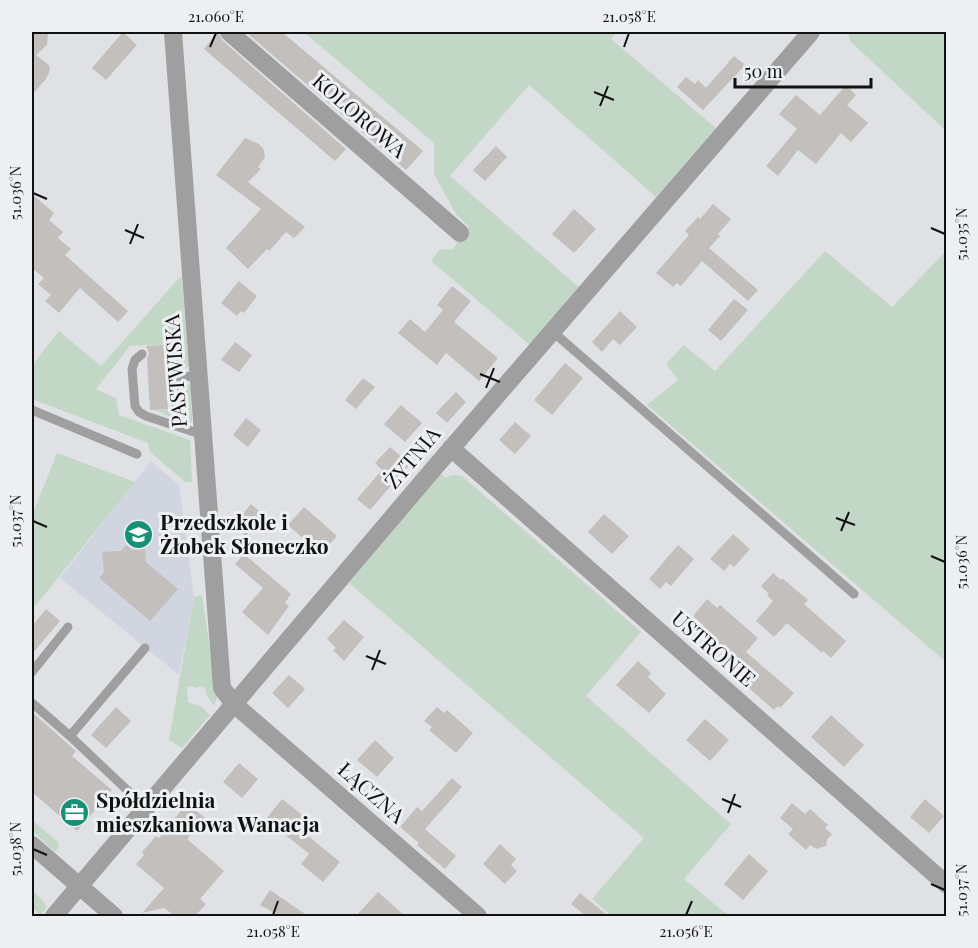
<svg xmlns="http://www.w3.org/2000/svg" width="978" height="948" viewBox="0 0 978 948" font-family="'Playfair Display',serif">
<rect width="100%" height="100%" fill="#e0e1e5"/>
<path fill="#d1d5df" d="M151,461L179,485L194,597L179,675L60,578Z"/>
<path fill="#c2d7c5" d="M304,32H617L611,39L716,128L656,197L529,85L450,176L580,288L530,345L431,261L440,249L452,250L469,227L456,214L434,174V143Z
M848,32H946V131L850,41Z
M825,251L892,307L946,251V662L647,405L678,380L666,364L684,345L715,371Z
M182,277L189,366L186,368H181L179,365L177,344L130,346L96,389L116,398L119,415L190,440L192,482H185L150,452L148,443L32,399V372L34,363L59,331L101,366L178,279Z
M182,384H188L191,386L192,422L188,424L155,410L181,409L180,388Z
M57,453L135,482L32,610V516Z
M441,474L446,478C451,474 455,474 462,476L641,632L586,696L731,824L684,879L729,916H612L592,899L644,838L349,583Z
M202,595L217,698L214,706L207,696L205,688L200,686L196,688L191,686L187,687L188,702L202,707L210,715L182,748L169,740L194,597Z
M32,820L58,842L59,847L55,852L32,830Z
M32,889L47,906L41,916L32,907Z"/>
<path fill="#c2bfbd" d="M32,32H48L47,45L36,55L49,65L50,70L46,79L32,95Z
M123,32L137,45L106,80L92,68Z
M218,32L222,40L346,149L335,161L204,49Z
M246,32H282L423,151L406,170Z
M734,56L745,65L703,110L677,87L686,77L695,84L698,80L706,88Z
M846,85L856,95L847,105L868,123L851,142L841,133L816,164L798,150L778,176L766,166L797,129L779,114L796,95L820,115Z
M245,138L259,144L264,150L265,157L258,167L261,169L248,182L305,227L294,238L286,232L269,251L267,249L248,269L226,248L261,209L216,175Z
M496,146L507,157L485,181L473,170Z
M32,194L54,213L49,220L63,232L58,238L71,249L65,255L128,311L118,322L80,288L59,313L45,301L51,295L38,284L44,278L32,268Z
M713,204L731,219L718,234L720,236L709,248L758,290L748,301L702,261L681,286L677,283L673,287L656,273L689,235L685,231L698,217L700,219Z
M574,209L596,229L574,253L552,234Z
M239,281L257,296L244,313L241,311L237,316L221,303Z
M452,286L471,301L454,322L498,358L479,381L446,353L437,365L398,333L410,319L425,332L443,310L437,305Z
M734,299L748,310L721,341L708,330Z
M620,311L637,327L620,345L613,339L602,352L592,342Z
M235,342L252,355L239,372L221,360Z
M164,345L168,409L150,410L147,359L149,353L146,346Z
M565,363L583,378L552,415L534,400Z
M363,378L375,387L356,409L345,400Z
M456,392L466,402L447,423L436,413Z
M401,405L422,423L405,442L384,424Z
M246,418L261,430L248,447L233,435Z
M515,422L531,436L515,454L499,440Z
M390,447L410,464L370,510L357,499L382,470L375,463Z
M251,504L263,514L246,536L233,526Z
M304,507L337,536L321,554L288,525Z
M604,514L629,536L612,554L588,532Z
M733,534L750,549L734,567L730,564L724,571L710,559Z
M126,545L132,550L145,549L146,562L178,589L150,621L99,578L104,572L102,552L121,551Z
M678,545L694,559L671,586L666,582L660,589L649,579Z
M244,554L291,594L285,603L289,606L268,635L242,612L263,588L235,564Z
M773,573L781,580L782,578L808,600L804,604L846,641L831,658L823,651L822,653L787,623L774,637L756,621L773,601L767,595L769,594L761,586Z
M707,599L717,608L720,605L758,638L746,652L794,693L780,708L778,706L774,710L742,682L749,674L727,654L729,653L700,628L703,625L693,616Z
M46,609L60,621L32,654V626Z
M344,620L364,637L344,661L333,650L336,648L327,639Z
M638,661L651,673L648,677L666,694L649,713L616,685Z
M289,675L305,689L288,708L272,693Z
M116,707L131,721L106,748L91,735Z
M437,707L444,713L447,710L473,733L456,753L429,730L432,727L424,721Z
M32,712L76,751L72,756L112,790L77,831L32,792Z
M831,715L864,745L844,767L811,737Z
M705,719L729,740L710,761L686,740Z
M375,740L394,758L377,777L357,760Z
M239,763L258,779L242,798L223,782Z
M452,778L462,787L425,829L456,856L445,869L417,845L419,843L400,827L417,807L422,811Z
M282,799L310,821L302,831L340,862L323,882L301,864L309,854L266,819Z
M925,799L944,816L929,833L910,817Z
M187,803L205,818L187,839L224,871L200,899L206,904L195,916H175L164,908L142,913L164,888L136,864L144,855L142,852L156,836L159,838Z
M792,803L805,814L810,809L828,825L825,828L832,834L827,840L826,846L816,849L810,845L806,850L788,834L793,829L780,818Z
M500,844L516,859L511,865L517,871L505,884L483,864Z
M749,854L768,871L743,900L724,884Z
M270,890L308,916H280L260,905Z
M378,892L405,916H356Z
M580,893L608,916H586L571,904Z"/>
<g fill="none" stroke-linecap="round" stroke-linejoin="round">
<path stroke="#9f9fa0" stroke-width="9" d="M552,331L854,594
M172,348L176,404
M142,354L135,360L132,369L135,406L139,412L146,416L203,435
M174,377L199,376
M32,410L137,454
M32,672L68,627
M32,703L70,736L126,789L146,806
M70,736L145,648"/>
<path stroke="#9f9fa0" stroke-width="18" d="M173,32L222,688L234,704L478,916
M229,32L460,233
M451,448L946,884
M32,845L114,916
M54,916L436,466L811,32"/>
</g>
<path fill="none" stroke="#111112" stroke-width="2" d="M210,47L216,33M624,47L629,33M594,92L614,100M600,106L608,86M33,193L47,199M931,228L945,234M125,230L144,238M130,244L138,224M480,374L500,382M486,388L494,368M836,518L855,525M33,521L47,527M841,531L849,512M931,556L945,562M366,656L386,664M372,670L380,650M722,799L741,807M728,813L735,794M33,849L47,855M931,884L945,890M273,915L278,901M686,915L692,901"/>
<defs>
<symbol id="school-disc" viewBox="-11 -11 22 22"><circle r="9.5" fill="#159176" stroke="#edeff2"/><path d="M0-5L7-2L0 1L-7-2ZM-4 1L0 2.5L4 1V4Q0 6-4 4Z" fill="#fff"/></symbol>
<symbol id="office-disc" viewBox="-11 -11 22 22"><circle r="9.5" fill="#159176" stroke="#edeff2"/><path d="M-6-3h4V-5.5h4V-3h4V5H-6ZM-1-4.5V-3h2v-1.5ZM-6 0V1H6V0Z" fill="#fff"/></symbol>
</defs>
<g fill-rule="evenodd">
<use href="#school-disc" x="122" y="518" width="33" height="33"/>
<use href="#office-disc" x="58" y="796" width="33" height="33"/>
</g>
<g text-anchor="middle" stroke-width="6" stroke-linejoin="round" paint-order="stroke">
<g font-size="21" fill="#111112" stroke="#edeff2">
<text transform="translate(359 116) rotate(41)" y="7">KOLOROWA</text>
<text transform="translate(176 371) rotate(-94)" y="7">PASTWISKA</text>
<text transform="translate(413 458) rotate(-50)" y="7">ŻYTNIA</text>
<text transform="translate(713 649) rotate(41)" y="7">USTRONIE</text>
<text transform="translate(371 793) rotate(41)" y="7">ŁĄCZNA</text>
</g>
<g font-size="21" font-weight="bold" fill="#111112" stroke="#edeff2" text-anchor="start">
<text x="160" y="530">Przedszkole i<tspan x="160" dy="24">Żłobek Słoneczko</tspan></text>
<text x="96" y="808">Spółdzielnia<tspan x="96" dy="24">mieszkaniowa Wanacja</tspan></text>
</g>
</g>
<rect width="978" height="948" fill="none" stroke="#edeff2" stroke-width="66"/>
<path d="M735 78v9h136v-9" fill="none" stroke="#111112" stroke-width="3"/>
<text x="744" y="78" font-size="18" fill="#111112" stroke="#edeff2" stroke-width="4.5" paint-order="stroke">50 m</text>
<rect x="33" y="33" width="912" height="882" fill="none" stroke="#111112" stroke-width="2"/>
<g font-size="15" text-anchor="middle" fill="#111112">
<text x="216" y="22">21.060°E</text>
<text x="629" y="22">21.058°E</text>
<text transform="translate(16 193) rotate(-90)" y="5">51.036°N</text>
<text transform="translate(962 234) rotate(-90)" y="5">51.035°N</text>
<text transform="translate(16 521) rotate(-90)" y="5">51.037°N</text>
<text transform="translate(962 562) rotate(-90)" y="5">51.036°N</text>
<text transform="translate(16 849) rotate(-90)" y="5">51.038°N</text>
<text transform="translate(962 890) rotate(-90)" y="5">51.037°N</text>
<text x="273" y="937">21.058°E</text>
<text x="686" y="937">21.056°E</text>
</g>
</svg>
